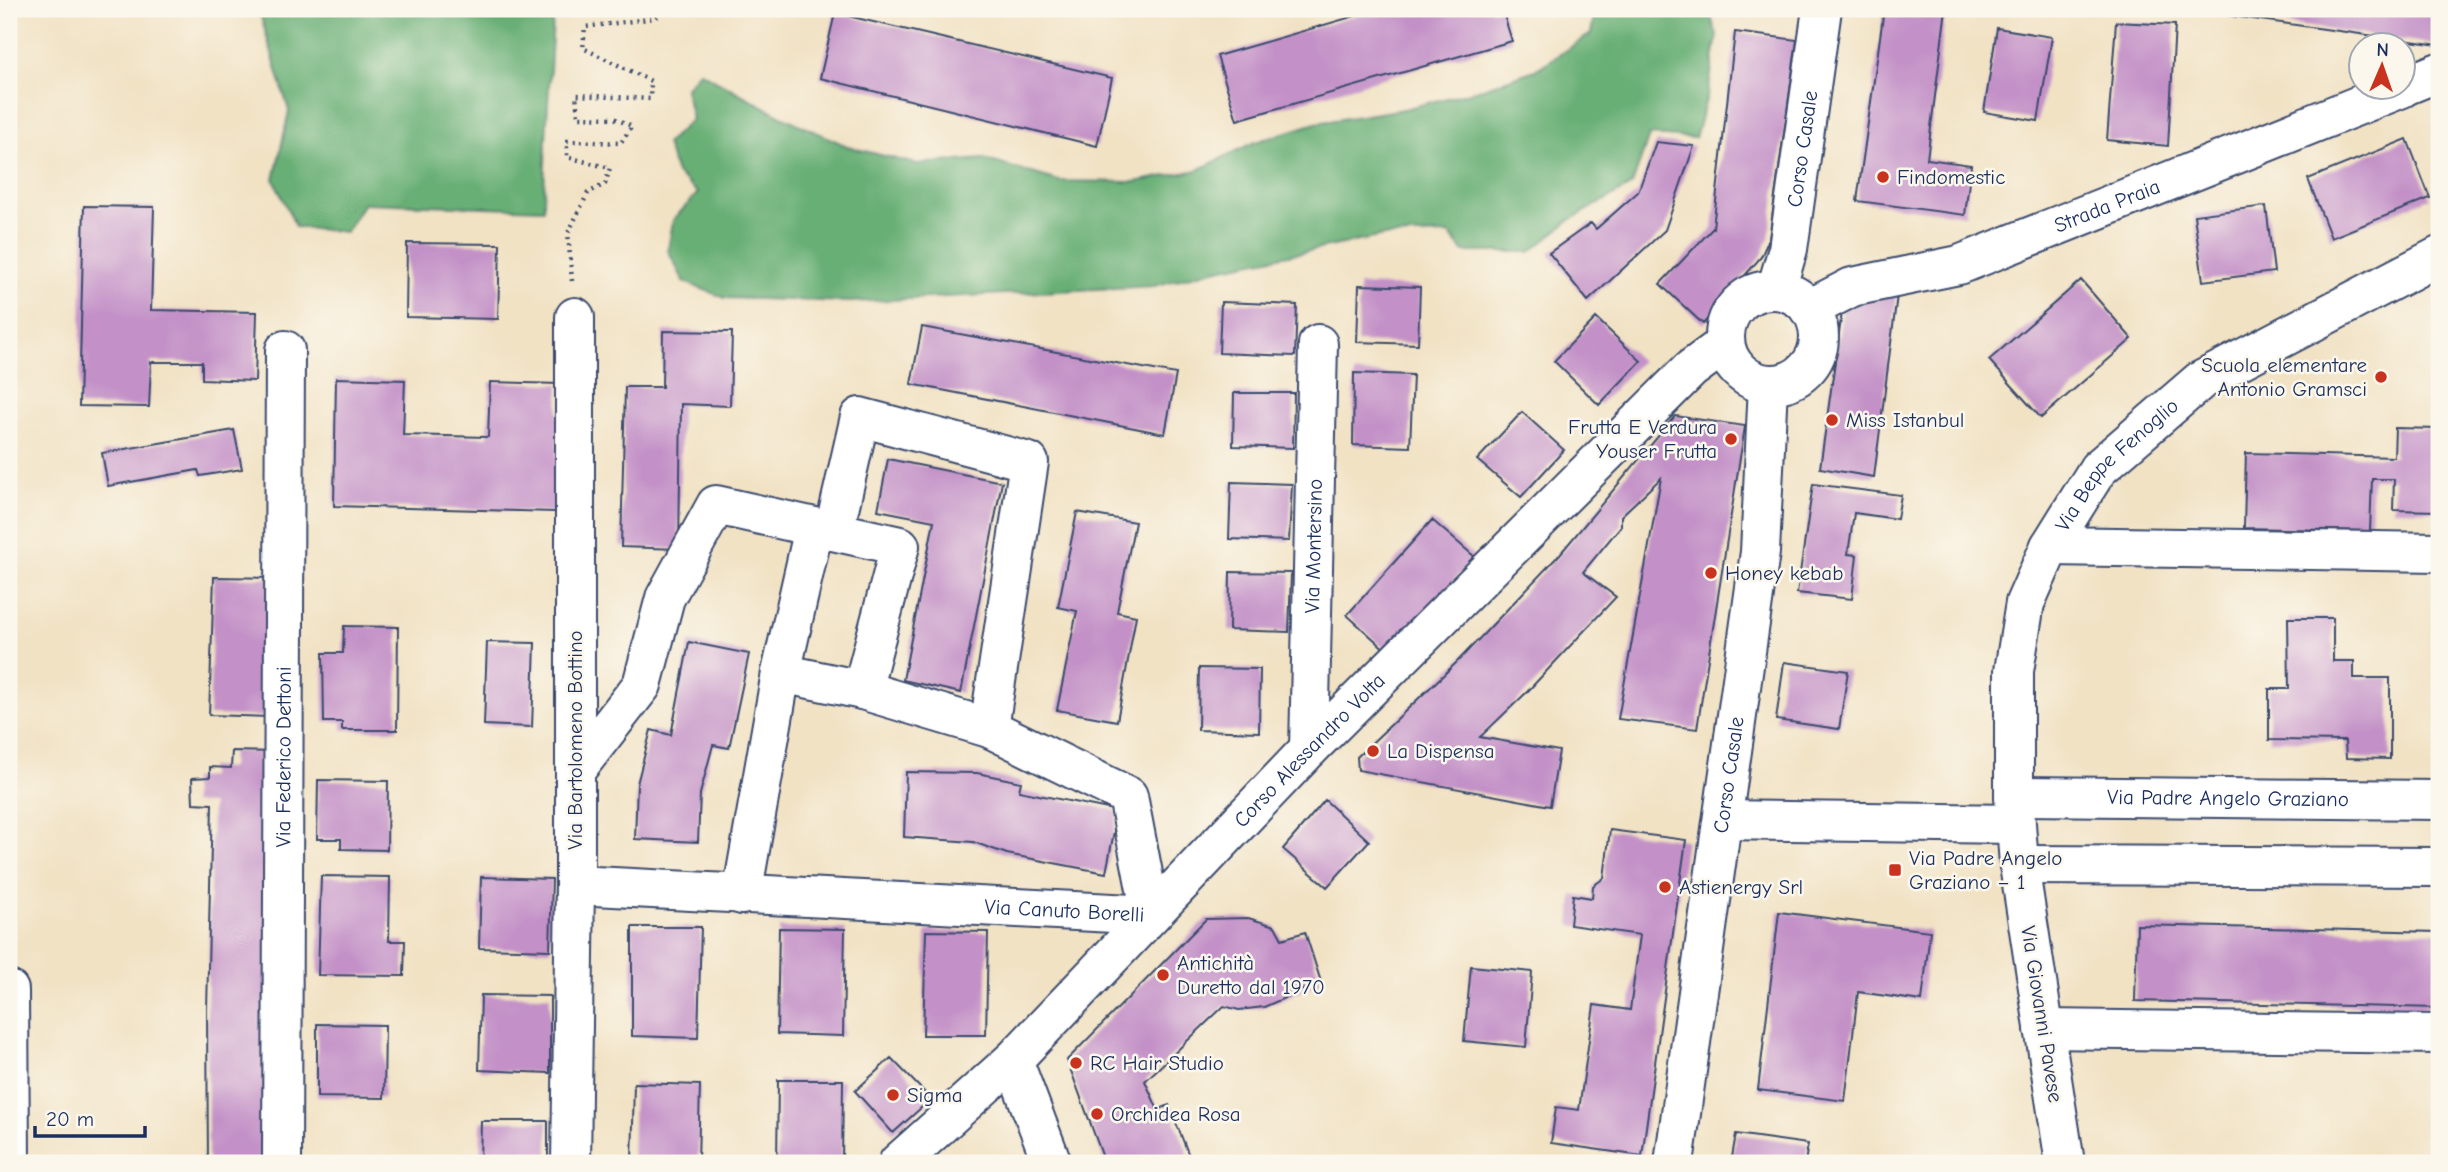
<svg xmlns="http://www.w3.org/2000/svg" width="2448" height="1172" viewBox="0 0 2448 1172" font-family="'Comic Neue',sans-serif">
<rect width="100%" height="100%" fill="#fbf7ec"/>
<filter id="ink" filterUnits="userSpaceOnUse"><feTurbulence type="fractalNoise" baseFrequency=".0143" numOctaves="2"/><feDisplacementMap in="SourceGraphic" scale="14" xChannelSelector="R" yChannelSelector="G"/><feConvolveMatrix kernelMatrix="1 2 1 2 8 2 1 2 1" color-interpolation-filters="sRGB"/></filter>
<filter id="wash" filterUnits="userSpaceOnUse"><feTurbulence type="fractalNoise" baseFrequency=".00686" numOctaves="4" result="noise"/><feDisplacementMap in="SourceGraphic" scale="28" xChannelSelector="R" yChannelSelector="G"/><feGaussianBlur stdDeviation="1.57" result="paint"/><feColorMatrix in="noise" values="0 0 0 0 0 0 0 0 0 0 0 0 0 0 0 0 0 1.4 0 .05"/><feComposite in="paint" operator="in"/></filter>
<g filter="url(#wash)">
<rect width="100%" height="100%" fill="#f1e2c4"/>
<path fill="#67af75" stroke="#416f6a" stroke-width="2" d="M261,9H556L553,17C550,81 544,145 544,209L364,203L346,232L296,227L274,180L289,111L261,17Z
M1595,9H1708L1717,35L1708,93L1695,138L1649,135L1632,185L1570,220L1530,252H1464L1449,234L1383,236L1218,269L1154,286L851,302L725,298L684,282L668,250L673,220L698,193L676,173L666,144L692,119L685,89L699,71L781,116L849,147L916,164L984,159L1059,181L1135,182L1198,170L1255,142L1316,123L1404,109L1474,91L1535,70L1591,34Z"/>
<g id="blocks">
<path fill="#c391c7" d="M1379,9H1502L1512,41L1237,120L1217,56Z
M1884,9H1946L1927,159L1971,165L1965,215L1857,201Z
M2218,9H2439V45L2217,14Z
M835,13L1112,78L1097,146L820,78Z
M2116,22L2175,25L2168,146L2107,140Z
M1997,28L2052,37L2038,121L1984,112Z
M1735,32L1797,40L1769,239L1761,257L1703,324L1660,284L1713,228Z
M2407,139L2430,198L2331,238L2308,179Z
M1656,142L1694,146L1665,230L1588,301L1549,253L1591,223L1596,229L1638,192Z
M84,206L154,207L151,310L257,312L255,381L202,379V362H151L149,407L79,406Z
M2266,206L2274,272L2203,281L2194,215Z
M407,243L500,244L498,319L406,317Z
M2081,280L2132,339L2041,418L1989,360Z
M1359,285L1420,287L1418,344L1357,342Z
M1897,295L1874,477L1820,468L1844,298Z
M1221,302L1297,305L1295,356L1219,353Z
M1596,318L1641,361L1599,405L1554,361Z
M922,327L1176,374L1165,434L911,384Z
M663,331L732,332L730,406L681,404L679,549L621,547L625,387H662Z
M1354,373L1413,375L1410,447L1353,445Z
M336,378L405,380L403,435L488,437L490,382L559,384L555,512L334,506Z
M1234,393H1294L1293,448L1233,446Z
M1522,412L1564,450L1521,497L1477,460Z
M1675,416L1745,426L1697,729L1618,719L1661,478L1621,516V526L1583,572L1616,597L1527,692L1480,737L1559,751L1550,806L1358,770L1357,757L1457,662L1560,554Z
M2395,428L2439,429V511L2393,510L2394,479H2372L2370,531L2244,528L2246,453L2394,457Z
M234,430L242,469L200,476L198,470L108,486L102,453Z
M888,459L1002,482L961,693L903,680L934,521L878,510Z
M1231,482L1292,484L1289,541L1229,539Z
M1813,484L1901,495L1897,519L1854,513L1848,554L1857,555L1852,599L1797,593Z
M1077,512L1135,522L1117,612L1136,616L1117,721L1057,710L1077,611L1058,607Z
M1432,520L1475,557L1388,652L1347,615Z
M1230,572L1291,573L1289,632L1229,630Z
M214,577L273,578L268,717L209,715Z
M2288,618H2333V661H2354V678H2390V759L2346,758L2345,741L2269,740V689H2289Z
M344,626L398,627L397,730H342V722H324L323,653H343Z
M487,642L535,643L532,727L484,725Z
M689,642L749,654L729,748L713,745L700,794L698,842L635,839L637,784L651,730L671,735Z
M1784,662L1848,671L1839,729L1776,720Z
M1199,668L1260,669L1259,732L1198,730Z
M232,751L273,752L269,1163H208L207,1010L212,804L193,803L192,778L210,777V767L231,768Z
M906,772L977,773L1021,782L1019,791L1118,811L1106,873L1007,854L973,842L904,837Z
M318,780L388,781L387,850L341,849V839H317Z
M1325,800L1369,841L1327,887L1283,849Z
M1610,830L1686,840L1642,1156L1551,1143L1556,1107L1579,1110L1594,1005L1630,1010L1640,935L1570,925L1573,895L1592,898L1593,886L1604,878Z
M321,876L390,877L389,941H405L404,976L318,975Z
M481,877L552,879L550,950L479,948Z
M1779,912L1930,931L1922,1001L1858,992L1845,1101L1758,1090Z
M1248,918L1275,926L1282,939L1305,932L1321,982L1264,1007L1239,1010L1224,1006L1145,1081L1158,1110L1169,1105L1192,1163H1105L1067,1060L1206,919Z
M2137,925L2439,932V1008L2135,1001Z
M632,927H701L698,1038L632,1036Z
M779,928L845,929L843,1036L777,1034Z
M926,931L988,932L986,1035H923Z
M1471,966L1532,972L1526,1047L1464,1041Z
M481,995L550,996V1073L479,1070Z
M317,1024L385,1025L384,1098L317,1097Z
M891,1058L931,1099L893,1133L855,1091Z
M778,1080H843L842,1163H777Z
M634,1083L700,1085L698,1163H632Z
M481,1121H548V1163H480Z
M1736,1134L1808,1144L1805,1163H1731Z"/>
</g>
</g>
<g filter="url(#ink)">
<use href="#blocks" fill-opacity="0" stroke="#3b4a6d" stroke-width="2"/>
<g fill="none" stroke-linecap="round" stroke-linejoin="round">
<defs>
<g id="minor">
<path d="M2402,87L2439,72"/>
<circle cx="1772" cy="337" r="47"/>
<path id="s1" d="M1776,290L1788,249L1822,9"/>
<path id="s2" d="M1809,309L1852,287L1959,265L2402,88"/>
<path d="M834,531L860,417L1029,462L989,728"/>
<path d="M2050,546L2439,552"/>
<path id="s3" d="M1309,749L1318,344"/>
<path d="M575,771L642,685L665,598L716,505L900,546L862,690"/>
<path id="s4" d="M2014,796L2439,800"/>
<path d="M1723,820L2015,824"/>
<path d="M2019,865L2439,867"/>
<path id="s5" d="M575,885L1151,915L1128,796L989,728L862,690L781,673L814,528"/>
<path d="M742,895L781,673"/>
<path d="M9,990L10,1163"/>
<path d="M2044,1029L2439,1034"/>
<path d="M1013,1060L1052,1163"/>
<path id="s6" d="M282,1163L285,350"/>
<path d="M571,1163L575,885V317"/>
<path id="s7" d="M898,1163L1013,1060L1309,749L1691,369L1725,344"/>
<path id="s8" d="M1674,1163L1760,552L1768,385"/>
<path id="s9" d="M2065,1163L2019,865L2014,796V671L2025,603L2050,546L2098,469L2200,381L2439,256"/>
</g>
</defs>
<use href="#minor" stroke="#3b4a6d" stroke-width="42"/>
<path stroke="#3b4a6d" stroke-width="4.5" stroke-dasharray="2 5" stroke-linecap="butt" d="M572,281L568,233L588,193L605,184L610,168L567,157V141L621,143L632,126L614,118L578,117L576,95L650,99L651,81L583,48L585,27L656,18L664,9"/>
<use href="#minor" stroke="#fff" stroke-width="38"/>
</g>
</g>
<g fill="#c8321e" stroke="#fbf7ec" stroke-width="2.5">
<circle cx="1883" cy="177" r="7"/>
<circle cx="2381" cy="377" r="7"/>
<circle cx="1832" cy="420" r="7"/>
<circle cx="1731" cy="439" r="7"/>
<circle cx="1711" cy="573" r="7"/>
<circle cx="1373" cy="751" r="7"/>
<rect x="1888" y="863" width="14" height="14" rx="3.5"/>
<circle cx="1665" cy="887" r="7"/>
<circle cx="1163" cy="975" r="7"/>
<circle cx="1076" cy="1063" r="7"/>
<circle cx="893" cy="1095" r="7"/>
<circle cx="1097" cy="1114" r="7"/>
</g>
<g text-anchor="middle" stroke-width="5" stroke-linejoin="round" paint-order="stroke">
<g font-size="21" fill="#1b2f5e" stroke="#fbf7ec">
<text dy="7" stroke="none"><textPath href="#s1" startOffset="144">Corso Casale</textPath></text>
<text dy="7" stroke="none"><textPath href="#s2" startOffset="317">Strada Praia</textPath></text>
<text dy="7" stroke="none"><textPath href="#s9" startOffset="733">Via Beppe Fenoglio</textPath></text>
<text dy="7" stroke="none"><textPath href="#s3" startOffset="203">Via Montersino</textPath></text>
<text transform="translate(575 740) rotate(-90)" y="7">Via Bartolomeno Bottino</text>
<text dy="7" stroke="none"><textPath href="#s7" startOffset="583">Corso Alessandro Volta</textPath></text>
<text dy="7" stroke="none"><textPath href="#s6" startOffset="406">Via Federico Dettoni</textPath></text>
<text dy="7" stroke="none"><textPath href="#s8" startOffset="392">Corso Casale</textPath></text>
<text dy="7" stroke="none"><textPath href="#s4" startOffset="214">Via Padre Angelo Graziano</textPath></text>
<text dy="7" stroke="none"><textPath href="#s5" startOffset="490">Via Canuto Borelli</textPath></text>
<text transform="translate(2042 1014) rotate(81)" y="7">Via Giovanni Pavese</text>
</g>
<g font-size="21" fill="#1b2f5e" stroke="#fbf7ec" text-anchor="start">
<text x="1897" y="184">Findomestic</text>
<text x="2367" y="372" text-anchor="end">Scuola elementare<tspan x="2367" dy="24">Antonio Gramsci</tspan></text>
<text x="1846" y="427">Miss Istanbul</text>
<text x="1717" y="434" text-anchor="end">Frutta E Verdura<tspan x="1717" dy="24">Youser Frutta</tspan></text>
<text x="1725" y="580">Honey kebab</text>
<text x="1387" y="758">La Dispensa</text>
<text x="1909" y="865">Via Padre Angelo<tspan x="1909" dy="24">Graziano – 1</tspan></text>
<text x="1679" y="894">Astienergy Srl</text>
<text x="1177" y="970">Antichità<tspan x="1177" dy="24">Duretto dal 1970</tspan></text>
<text x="1090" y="1070">RC Hair Studio</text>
<text x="907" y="1102">Sigma</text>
<text x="1111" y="1121">Orchidea Rosa</text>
</g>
</g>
<rect width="2448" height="1172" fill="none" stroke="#fbf7ec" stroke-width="35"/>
<g transform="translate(2382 66) rotate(2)"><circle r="33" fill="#fbf7ec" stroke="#a1a7b3" stroke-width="2"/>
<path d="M0-5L12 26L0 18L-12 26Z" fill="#c8321e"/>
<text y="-10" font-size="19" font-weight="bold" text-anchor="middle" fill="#1b2f5e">N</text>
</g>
<path d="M35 1126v10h110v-10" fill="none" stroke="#1b2f5e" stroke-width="3.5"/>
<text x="46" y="1126" font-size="21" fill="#1b2f5e" stroke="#fbf7ec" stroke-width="5" paint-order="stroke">20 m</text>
</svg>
